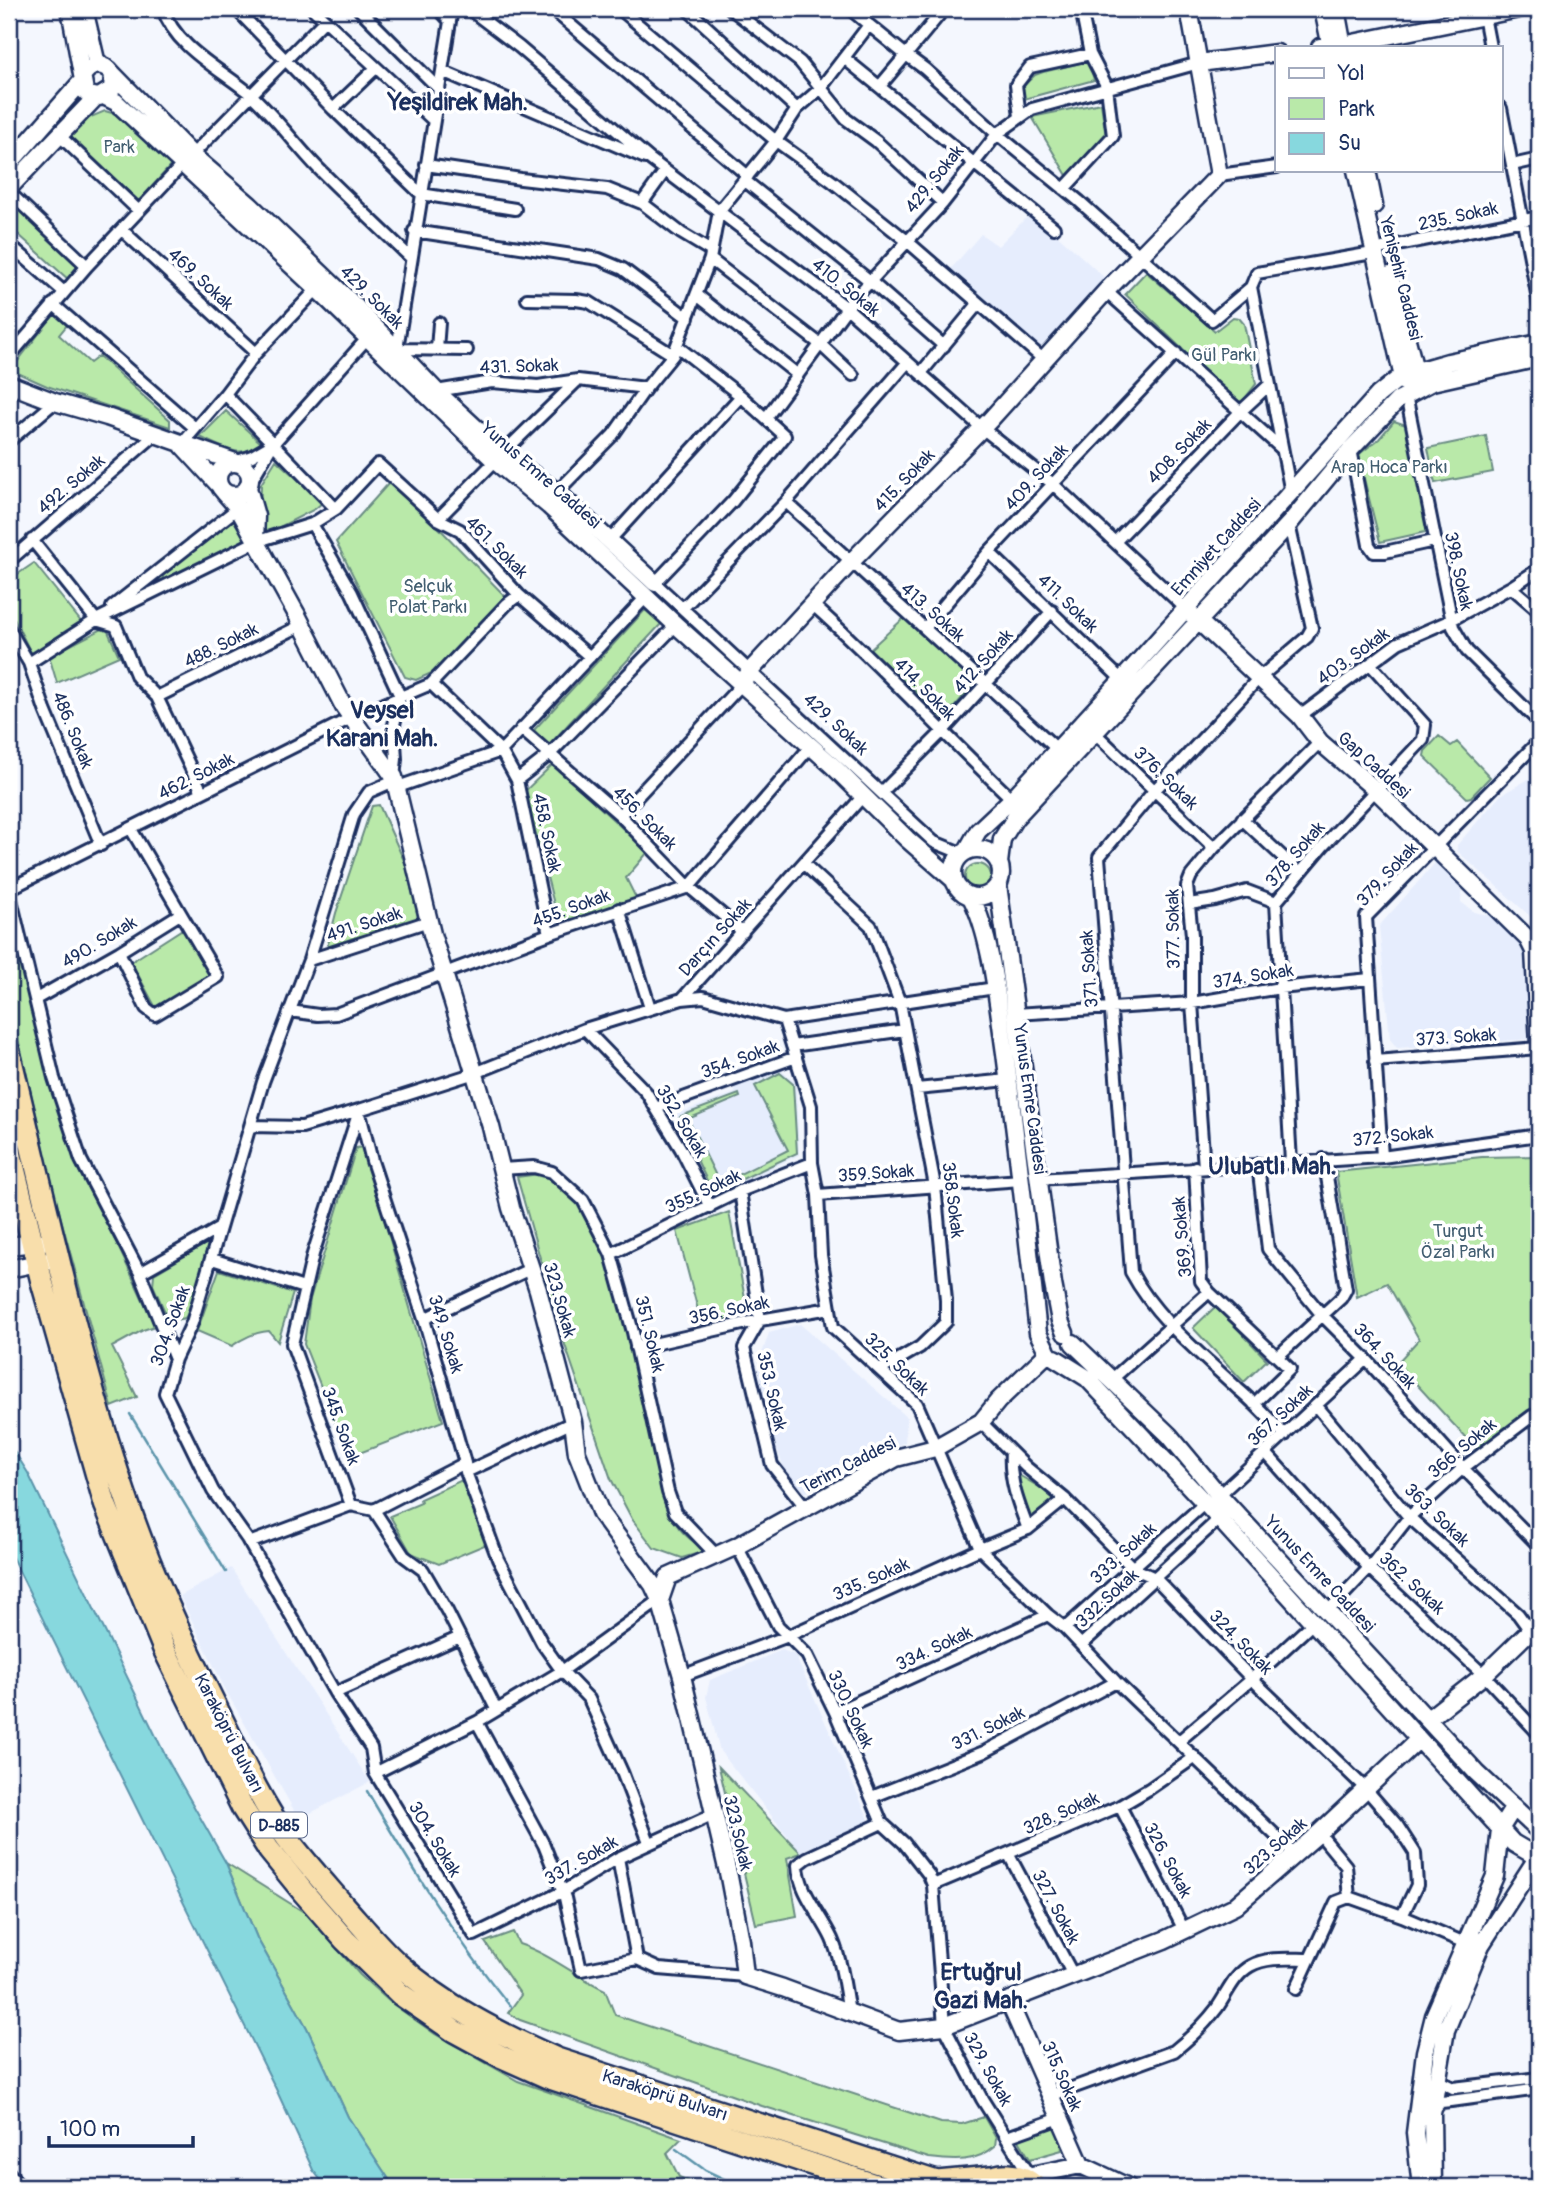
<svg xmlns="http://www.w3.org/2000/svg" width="1548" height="2196" viewBox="0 0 1548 2196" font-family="Pangolin,sans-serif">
<rect width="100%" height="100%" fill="#f4f7fe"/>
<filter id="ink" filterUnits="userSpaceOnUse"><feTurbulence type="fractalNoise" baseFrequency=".0143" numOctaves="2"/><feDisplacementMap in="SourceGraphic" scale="14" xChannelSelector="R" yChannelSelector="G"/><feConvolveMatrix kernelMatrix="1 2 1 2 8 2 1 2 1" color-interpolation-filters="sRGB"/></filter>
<g filter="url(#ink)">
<path fill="#e6edfd" d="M1032,212L1106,279L1040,348L950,270L981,234L998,246Z
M1539,773V924L1457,851V845L1501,795Z
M1436,862L1462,885L1461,902L1474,912L1495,917L1524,943L1532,1039L1397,1048L1390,1039L1379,926Z
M780,1070L796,1082L799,1155L712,1198L683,1139L671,1125L676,1114L735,1093L734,1087Z
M800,1324L907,1417L905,1442L805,1493L784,1468L767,1422L758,1365L769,1333Z
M231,1568L370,1782L299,1819L226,1691L180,1596Z
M782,1650L795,1655L871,1824L810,1853H801L720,1751L706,1697L710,1680Z"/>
<path fill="#b9e9a9" stroke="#6a8c84" stroke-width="2" d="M1089,61L1094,80L1020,100L1023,86L1035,75L1043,72Z
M1101,103L1106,137L1068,177L1032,117Z
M105,111L122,116L173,163L139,201L67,136L86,119Z
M15,202L83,264L69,280L9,226V208Z
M1146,272L1215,331L1233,317L1239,318L1244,324L1256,384L1242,402L1235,400L1125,294Z
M55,313L67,325L59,335L90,363L99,356L170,420V427L47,386L11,370Z
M226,411L261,443C242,461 219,446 200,437Z
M1394,421L1409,426L1430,531L1380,542L1358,455L1379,439Z
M1486,436L1493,472L1435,483L1428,448Z
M276,460L323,502L315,509L266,534L260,529L261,484Z
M389,483L439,528L505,596L436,671L416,680L405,677L336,542Z
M236,518L247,538L160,587L153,584L152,580Z
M34,563L82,623L32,655L9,609V580Z
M645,610L661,624L549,745L534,730Z
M905,617L975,683L944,719L870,649Z
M106,627L119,656L57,683L49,656Z
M1439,736L1451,746L1457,742L1490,777L1471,797L1467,798L1424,756L1425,751Z
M553,764L648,852L626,878L637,900L567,920L557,916L525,791Z
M379,805L406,865L418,918L327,948L336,913L372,806Z
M965 877a13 13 0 1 1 26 0a13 13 0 1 1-26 0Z
M9,917L56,1099L77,1167L118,1246L155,1326L143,1330L112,1347L137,1397L112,1407L57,1204L9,1000Z
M184,928L209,975L156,1008L131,962Z
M780,1073L793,1084L797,1153L713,1193L686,1137L676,1123L681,1116L739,1094L740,1097L688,1119L720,1184L788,1150L755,1086Z
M363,1147L443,1421L349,1457L304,1344L310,1299L356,1148Z
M1537,1156L1539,1158V1408H1536L1477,1450L1397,1363L1419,1339L1387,1283L1357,1297L1336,1172L1482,1157Z
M539,1174C544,1175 551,1177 555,1179C584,1198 608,1263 618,1294L664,1497C674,1526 681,1534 706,1551L682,1558L654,1548L632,1519L611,1479L563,1339L517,1177Z
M729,1212L748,1315L702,1325L677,1231Z
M209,1242L189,1312L185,1318L169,1321L153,1285L154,1274Z
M219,1270L293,1293L278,1342L269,1331C255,1332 243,1338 232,1346L197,1331Z
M1216,1306L1267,1360L1244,1382L1193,1328Z
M1012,1471L1061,1500L1031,1524Z
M462,1480L487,1544L439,1564L411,1553L390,1516L421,1503L420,1499Z
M719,1767L801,1853L787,1858L797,1916L756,1924Z
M226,1863L307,1914L360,1975L390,2002L435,2034L518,2081L681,2139L667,2153L679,2177L704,2187H394L348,2117L307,2028L257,1938Z
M513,1932L519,1944C550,1954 575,1976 605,1990L615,2015L941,2123L962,2124L984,2117L996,2138L995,2146C976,2163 954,2161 929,2158L762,2106L520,2020L508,2013L521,1995L485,1942Z
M1054,2125L1060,2135L1062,2150L1030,2159L1017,2137Z"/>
<path fill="#87d8de" stroke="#5c94ab" stroke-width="2" d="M9,1443L28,1473L167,1759L226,1863L257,1938L307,2028L348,2117L394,2187H326L313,2170L276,2089L9,1551Z"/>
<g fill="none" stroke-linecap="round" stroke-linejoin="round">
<path stroke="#5c94ab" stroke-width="2.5" d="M130,1414L226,1572
M367,1791C411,1866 455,1938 510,2006
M676,2149L705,2170L741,2187"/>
<defs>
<path id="street" d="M163,9C175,47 220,69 249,93C274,115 295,144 318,168C348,198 379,227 410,257
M236,9L333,109L421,194L515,209
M313,9L433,120
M359,9L439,89
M439,9L450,21
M452,9L397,349L467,350
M469,9L519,47L651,160L847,308L982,428L1053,484L1186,609
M552,9L748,176
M620,9L776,141L833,182L907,241L1044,360
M687,9L797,109
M731,9L800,62L846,119L876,141L943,203
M850,9L869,25
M1483,11L1490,47
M844,58L1054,228
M442,71L645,158
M880,86L906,55L925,69L997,134L1079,201L1212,320L1251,287L1291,493
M1501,108L1539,304
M333,109L376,68
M1020,116L1016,85L1030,67L1090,54
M59,135L139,211
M192,155L325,20
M426,165L521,179L607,189L642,203L681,233L711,251
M1512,165L1539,159
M1219,175L1277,167
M744,180L870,281L944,346
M1064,189L1113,136L1107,87L1090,54L1081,9
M9,192L87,266
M642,203L665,171
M122,230L256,353
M414,231L599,259L623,269L688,318
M9,244L64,292
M1383,248L1539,217
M710,259L820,344L853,375
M1251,287L1257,273L1373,253
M317,289L256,353L225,394L336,509
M1106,291L1282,449
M697,295L798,375
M527,299L576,300L589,302L673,355
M53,304L195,428
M678,347L741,396L785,436L733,501L655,583L934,842L956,851L966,852
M437,349L439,323
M9,357L87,266L183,164
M921,373L978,304
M436,391L492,382L538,386L578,380L646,388
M1406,395L1453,627L1467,651L1539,722
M766,418L852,301L943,203L997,134L1032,109L1199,63
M9,441L55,402
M182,444L225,394
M1351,449L1369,545L1374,552H1385L1434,541
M503,453L578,380
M235,462L252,456L271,445
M250,483L273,444L371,334
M557,492L613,435L646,388L673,355L710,259L719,211L776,141L797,109L820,89L869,25L906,55L944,9
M786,502L1057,749
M438,519L495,461
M312,524L352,593L400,696L394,725L396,759L394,777
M32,540L96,620L116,626L137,677L157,697L202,792
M609,541L741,396
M1115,542L1240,412L1269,385
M989,552L1122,680
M9,561L156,434
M1511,587L1539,611
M812,604C882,666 944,735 1012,799
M112,607L238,508
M683,608L786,502L908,362
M925,628L989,552L1176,353
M9,629L29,663L45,710L101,845
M29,663L96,620L255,542L312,524L336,509L378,464L438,519L460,530L519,595L590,657
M431,684L501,751L647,596
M157,697L302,625
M1300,716L1398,643L1451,620L1511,587L1539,569
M521,729L620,815L689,887L743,932
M1094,732L1214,848
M517,780L549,755L676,625
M394,781L369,792L354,814L309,960L263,1082L192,1323L175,1359L165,1393L213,1491L247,1539L335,1693L371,1748L375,1773L474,1935L562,1892L618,1858L714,1814
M395,788L501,751L517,780L549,934
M881,793L942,732L1052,611
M620,815L742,684
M1242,819L1300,873
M804,864L871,926L900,1003L935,1186L946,1300V1322L920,1347L880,1370
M9,889L351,718L431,684L507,604L519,595
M9,891L54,1078L81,1160L140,1273L175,1359
M1189,904L1215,900L1247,891L1276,902
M619,909L650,1008
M119,952L146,1008L155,1015L218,977L131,829
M309,960L429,921
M995,988L784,1020L811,1106L812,1163L818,1195L821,1255L833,1327L917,1404L980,1549L1048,1615L1065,1628L1116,1682L1295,1854
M36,999L119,952L180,914
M682,999L703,997L784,1020
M290,1011L318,1015L336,1014L549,934L689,887L811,746
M1015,1014L1192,1003L1280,988L1370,979
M585,1029L646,1092L681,1149L710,1207
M792,1046L905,1030
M1375,1061L1539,1048
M917,1089L1008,1080
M656,1108L796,1057
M359,1111L313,1254L292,1344L351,1505L374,1510L404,1556L423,1570L447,1611L496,1709
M250,1126L302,1127L359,1110
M1382,1157L1366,917L1539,741
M1291,1162L1276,902L1323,846L1423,740L1425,725L1371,665
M1258,1164L1268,1249L1322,1315L1366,1359L1463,1468L1539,1546
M1195,1167L1201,1281L1209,1292L1290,1369L1254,1404
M1204,1167L1192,1003V935L1187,886L1191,876L1214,848L1320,742
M501,1169L534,1167L552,1172L583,1200L611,1254L633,1332L668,1492L675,1512L717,1556
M1039,1179L1382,1157L1539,1135
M740,1191L760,1320L744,1348L772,1465L806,1508
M818,1195L1021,1180
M611,1254L740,1191L812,1163
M212,1259L304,1288
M140,1273L218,1229
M424,1319L532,1268
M636,1348L760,1320L830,1308
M1278,1356L1341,1298L1346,1289L1324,1159
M1110,1381L1209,1292
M1316,1405L1409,1517L1518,1614L1539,1643
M981,1422L1026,1467L1065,1499L1133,1568L1155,1578L1252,1679L1365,1788L1397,1825L1415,1853L1417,1885L1402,1916
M1285,1435C1270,1420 1255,1403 1238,1389C1199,1352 1157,1320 1131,1272L1099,857L1153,792L1258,679L1307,637L1312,628L1289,524
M1011,1452C1009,1480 1018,1503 1028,1529
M1266,1453L1369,1568L1484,1675L1539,1734
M466,1472L573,1422
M1219,1495L1366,1359
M374,1510L465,1463
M249,1543L351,1505
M737,1546L778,1626L807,1655L835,1712L882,1823L904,1843L929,1875L933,1885L944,2026L982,2099L1031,2177
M1328,1611L1369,1568L1409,1517L1463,1468L1532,1416L1539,1420
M1065,1628L1205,1503
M1081,1645L1219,1519
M682,1676L788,1636L980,1549L1028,1529L1065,1499
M335,1693L460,1637
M835,1712L1048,1615
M477,1722L544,1845L565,1898L581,1970L637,1959L659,1969L745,1976
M1179,1741L1252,1679L1313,1623
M375,1773L477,1722L562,1671L660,1600
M872,1797L984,1752L1116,1682
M1120,1806L1184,1930
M1319,1833L1346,1866L1349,1897L1402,1916L1465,1943
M649,1842L622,1772L589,1699L562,1671L542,1643L498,1559L466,1472L465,1463L424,1319L372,1161L359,1110L475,1073L585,1029L682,999L863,796
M1009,1855L1073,1975
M618,1858L637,1959
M933,1885L1120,1806L1149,1789L1195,1757
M1296,1989L1336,1902L1349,1897
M849,2013C845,1989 842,1962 832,1939C821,1915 799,1892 798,1865L807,1858L882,1823
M1437,2080L1453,2088L1539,2078
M1050,2096L1174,2051C1189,2039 1205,2024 1217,2008C1227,1994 1234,1975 1250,1966C1267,1956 1291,1959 1309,1959
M1434,2110L1441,2102L1451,2101L1539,2089
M1007,2137L1060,2118
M9,2173L21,2187"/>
<path id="secondary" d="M70,9L85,91L89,95L99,97L112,89L113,74C104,62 91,63 83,75
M84,9L96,60L101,65
M1323,9L1331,47
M1336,9L1343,47
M1320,47L1343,45L1519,9
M1199,63L1277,53
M113,74L192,155L250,205L354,305L436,391L503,453L557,492L655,583
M104,96L116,102L317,289L495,461L549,506L676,625L833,766L907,839L954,880
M9,164L82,81
M1356,170L1404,382
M1367,170L1374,205
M9,188L96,97
M1390,275L1417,378
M9,384L55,402L107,417L235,462
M183,446L218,484
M218 479a16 16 0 1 1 32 0a16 16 0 1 1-32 0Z
M248,488L256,516L255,540
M224,492L238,508L296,613L344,707L394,777L432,934L491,1127L511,1208L538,1290L573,1422L577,1453L601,1514L653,1585L660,1600L682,1676L729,1877L741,1941L745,1976L783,1988L899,2031L944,2026L1164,1940L1235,1906L1319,1833L1418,1740
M1192,615L1300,716L1320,742L1377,791L1472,884L1528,939L1534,951
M742,684L750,671L851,562L990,420L1106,291L1219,175L1189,9
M953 873a24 24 0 1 1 48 0a24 24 0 1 1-48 0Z
M966,852L978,831L1012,799L1122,680L1378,395L1403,375L1448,362L1539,343
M999,863L1002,839L1015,818L1289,524L1351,449L1398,400L1432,382L1539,358
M998,885L1053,1284L1060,1321L1065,1333
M971,897C992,938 998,1006 1005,1053C1017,1146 1028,1240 1038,1333L1046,1349
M1539,947L1534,951L1539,1044
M9,1211L14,1201L18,1186
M9,1246L43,1242
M9,1269L48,1261
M1073,1343L1169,1435L1219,1495L1477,1773L1539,1831
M1055,1358L1087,1378L1205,1503L1513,1843L1530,1853H1539
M660,1600L668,1577L737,1546L896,1458L935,1448L981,1422L998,1401L1048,1353
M1428,1719L1484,1675L1539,1622
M1009,2002L1081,2165
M1022,2177L1081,2165L1128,2187
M1069,2187L1076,2185L1091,2187
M1421,2187L1415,2133L1425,2052L1434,2016L1495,1876L1500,1829L1514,1807
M1433,2187L1432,2113L1446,2030L1481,1945L1539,1855"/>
<path id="highway" d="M9,1052C45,1201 77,1352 126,1498C150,1570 182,1639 216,1707C238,1751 258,1798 287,1838C305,1862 326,1885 345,1907C362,1926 379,1947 398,1964C445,2006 500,2034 557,2059L937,2182L991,2177
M9,1148L42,1282L105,1504L164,1649L243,1809L269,1850L304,1893L345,1940L400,1994L454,2031L502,2057L547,2077L881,2187
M979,2183C999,2172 1019,2171 1036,2187"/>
</defs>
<use href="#street" stroke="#1b2f5e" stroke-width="16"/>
<use href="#secondary" stroke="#1b2f5e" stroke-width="21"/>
<use href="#highway" stroke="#1b2f5e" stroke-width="26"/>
<use href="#street" stroke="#fff" stroke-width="10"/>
<use href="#secondary" stroke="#fff" stroke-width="16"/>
<use href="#highway" stroke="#f8deab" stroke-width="21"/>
</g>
</g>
<g text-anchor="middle" stroke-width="7" stroke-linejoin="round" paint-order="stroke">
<rect fill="#fff" stroke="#5f6d8e" stroke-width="2" x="251" y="1812.5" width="56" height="25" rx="5"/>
<g font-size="16" font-weight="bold" fill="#1b2f5e">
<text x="279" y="1831">D-885</text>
</g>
<g font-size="18" fill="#425e71" stroke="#fff">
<text x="119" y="153">Park</text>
<text x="1224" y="361">Gül Parkı</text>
<text x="1389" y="473">Arap Hoca Parkı</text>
<text x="428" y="592">Selçuk<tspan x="428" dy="21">Polat Parkı</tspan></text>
<text x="1458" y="1237">Turgut<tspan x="1458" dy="21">Özal Parkı</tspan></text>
</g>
<g font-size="18" fill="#1b2f5e" stroke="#fff">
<text transform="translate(934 179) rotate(-51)" y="6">429. Sokak</text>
<text transform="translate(1458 216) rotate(-12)" y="6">235. Sokak</text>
<text transform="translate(1401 278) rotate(76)" y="6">Yenişehir Caddesi</text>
<text transform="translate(201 279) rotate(43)" y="6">469. Sokak</text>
<text transform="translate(846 287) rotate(39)" y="6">410. Sokak</text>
<text transform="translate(372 297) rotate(45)" y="6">429. Sokak</text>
<text transform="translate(519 366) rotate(-2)" y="6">431. Sokak</text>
<text transform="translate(1179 451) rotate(-46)" y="6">408. Sokak</text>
<text transform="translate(541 475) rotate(41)" y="6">Yunus Emre Caddesi</text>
<text transform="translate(1036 477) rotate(-47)" y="6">409. Sokak</text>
<text transform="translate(904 480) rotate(-46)" y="6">415. Sokak</text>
<text transform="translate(71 484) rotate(-40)" y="6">492. Sokak</text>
<text transform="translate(497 547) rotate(45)" y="6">461. Sokak</text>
<text transform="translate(1216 547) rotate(-48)" y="6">Emniyet Caddesi</text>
<text transform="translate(1459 571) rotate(78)" y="6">398. Sokak</text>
<text transform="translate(1068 603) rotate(44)" y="6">411. Sokak</text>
<text transform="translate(933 612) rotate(42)" y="6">413. Sokak</text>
<text transform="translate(221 645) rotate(-26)" y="6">488. Sokak</text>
<text transform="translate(1353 656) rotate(-36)" y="6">403. Sokak</text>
<text transform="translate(983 661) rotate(-48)" y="6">412. Sokak</text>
<text transform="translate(925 689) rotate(46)" y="6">414. Sokak</text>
<text transform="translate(836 724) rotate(43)" y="6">429. Sokak</text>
<text transform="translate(73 730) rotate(68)" y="6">486. Sokak</text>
<text transform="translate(1374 765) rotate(42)" y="6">Gap Caddesi</text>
<text transform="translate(196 776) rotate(-27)" y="6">462. Sokak</text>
<text transform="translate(1166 778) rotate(44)" y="6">376. Sokak</text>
<text transform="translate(645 818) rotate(45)" y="6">456. Sokak</text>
<text transform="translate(547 833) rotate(78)" y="6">458. Sokak</text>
<text transform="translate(1295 854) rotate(-49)" y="6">378. Sokak</text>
<text transform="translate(1387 874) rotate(-47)" y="6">379. Sokak</text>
<text transform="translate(571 908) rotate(-20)" y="6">455. Sokak</text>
<text transform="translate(364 924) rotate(-18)" y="6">491. Sokak</text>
<text transform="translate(1173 929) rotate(-91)" y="6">377. Sokak</text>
<text transform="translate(715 937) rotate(-48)" y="6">Darçın Sokak</text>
<text transform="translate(99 942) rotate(-31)" y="6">490. Sokak</text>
<text transform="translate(1089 969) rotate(-94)" y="6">371. Sokak</text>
<text transform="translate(1253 976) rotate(-9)" y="6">374. Sokak</text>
<text transform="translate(1456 1037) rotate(-4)" y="6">373. Sokak</text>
<text transform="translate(740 1059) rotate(-20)" y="6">354. Sokak</text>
<text transform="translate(1030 1099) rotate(82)" y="6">Yunus Emre Caddesi</text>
<text transform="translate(682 1121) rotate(59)" y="6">352. Sokak</text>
<text transform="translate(1393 1136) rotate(-6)" y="6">372. Sokak</text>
<text transform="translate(876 1173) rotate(-4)" y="6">359.Sokak</text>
<text transform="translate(703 1191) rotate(-25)" y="6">355. Sokak</text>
<text transform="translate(953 1200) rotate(83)" y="6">358.Sokak</text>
<text transform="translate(1182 1237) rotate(-95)" y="6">369. Sokak</text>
<text transform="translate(560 1300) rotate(74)" y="6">323.Sokak</text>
<text transform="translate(729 1310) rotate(-12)" y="6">356. Sokak</text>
<text transform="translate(170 1326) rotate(-70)" y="6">304. Sokak</text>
<text transform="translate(446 1334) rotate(73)" y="6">349. Sokak</text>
<text transform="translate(650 1334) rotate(77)" y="6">351. Sokak</text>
<text transform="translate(1385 1356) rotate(47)" y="6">364. Sokak</text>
<text transform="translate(897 1364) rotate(44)" y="6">325. Sokak</text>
<text transform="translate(772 1391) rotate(77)" y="6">353. Sokak</text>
<text transform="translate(1280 1415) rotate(-43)" y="6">367. Sokak</text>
<text transform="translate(341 1426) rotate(70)" y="6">345. Sokak</text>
<text transform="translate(1462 1448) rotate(-40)" y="6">366. Sokak</text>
<text transform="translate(848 1465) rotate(-27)" y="6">Terim Caddesi</text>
<text transform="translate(1437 1515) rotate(44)" y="6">363. Sokak</text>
<text transform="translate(1123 1553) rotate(-42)" y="6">333. Sokak</text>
<text transform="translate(1320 1574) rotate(47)" y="6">Yunus Emre Caddesi</text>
<text transform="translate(871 1579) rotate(-24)" y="6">335. Sokak</text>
<text transform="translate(1412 1583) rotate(43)" y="6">362. Sokak</text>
<text transform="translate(1107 1598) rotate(-42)" y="6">332.Sokak</text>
<text transform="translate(1241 1642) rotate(46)" y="6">324. Sokak</text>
<text transform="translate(934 1648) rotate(-25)" y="6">334. Sokak</text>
<text transform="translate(851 1709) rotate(65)" y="6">330. Sokak</text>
<text transform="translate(988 1728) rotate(-26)" y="6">331. Sokak</text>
<text transform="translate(229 1733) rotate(63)" y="6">Karaköprü Bulvarı</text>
<text transform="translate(1061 1813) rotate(-24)" y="6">328. Sokak</text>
<text transform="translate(738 1833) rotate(77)" y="6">323.Sokak</text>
<text transform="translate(435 1839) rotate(59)" y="6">304. Sokak</text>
<text transform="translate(1275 1846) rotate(-41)" y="6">323.Sokak</text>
<text transform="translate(581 1860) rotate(-30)" y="6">337. Sokak</text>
<text transform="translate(1168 1860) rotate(62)" y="6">326. Sokak</text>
<text transform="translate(1056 1907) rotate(62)" y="6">327. Sokak</text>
<text transform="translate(988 2069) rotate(61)" y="6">329. Sokak</text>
<text transform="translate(1062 2076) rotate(66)" y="6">315.Sokak</text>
<text transform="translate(665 2095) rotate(18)" y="6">Karaköprü Bulvarı</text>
</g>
<g font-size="24" font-weight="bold" fill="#1b2f5e" stroke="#fff">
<text x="458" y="110">Yeşildirek Mah.</text>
<text x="382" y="718">Veysel<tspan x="382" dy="28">Karani Mah.</tspan></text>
<text x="1272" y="1174">Ulubatlı Mah.</text>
<text x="981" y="1980">Ertuğrul<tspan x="981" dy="28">Gazi Mah.</tspan></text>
</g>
</g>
<rect width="1548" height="2196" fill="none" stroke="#fff" stroke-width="35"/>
<rect x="18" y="18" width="1513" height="2161" fill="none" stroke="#1b2f5e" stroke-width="2.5" filter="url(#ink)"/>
<rect x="1275" y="46" width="228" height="126" fill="#ffffff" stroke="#a4acbf" stroke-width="2"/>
<rect x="1289" y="68" width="35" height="10" fill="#ffffff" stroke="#a4acbf" stroke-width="2"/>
<text x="1338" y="80" font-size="21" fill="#1b2f5e">Yol</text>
<rect x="1289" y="98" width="35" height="21" fill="#b9e9a9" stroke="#a4acbf" stroke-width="2"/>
<text x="1338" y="116" font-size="21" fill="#1b2f5e">Park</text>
<rect x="1289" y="133" width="35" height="21" fill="#87d8de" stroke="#a4acbf" stroke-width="2"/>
<text x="1338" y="150" font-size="21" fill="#1b2f5e">Su</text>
<path d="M49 2136v10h144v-10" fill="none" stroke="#1b2f5e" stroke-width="3.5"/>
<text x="60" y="2136" font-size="21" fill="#1b2f5e" stroke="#ffffff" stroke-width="5" paint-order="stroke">100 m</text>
</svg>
